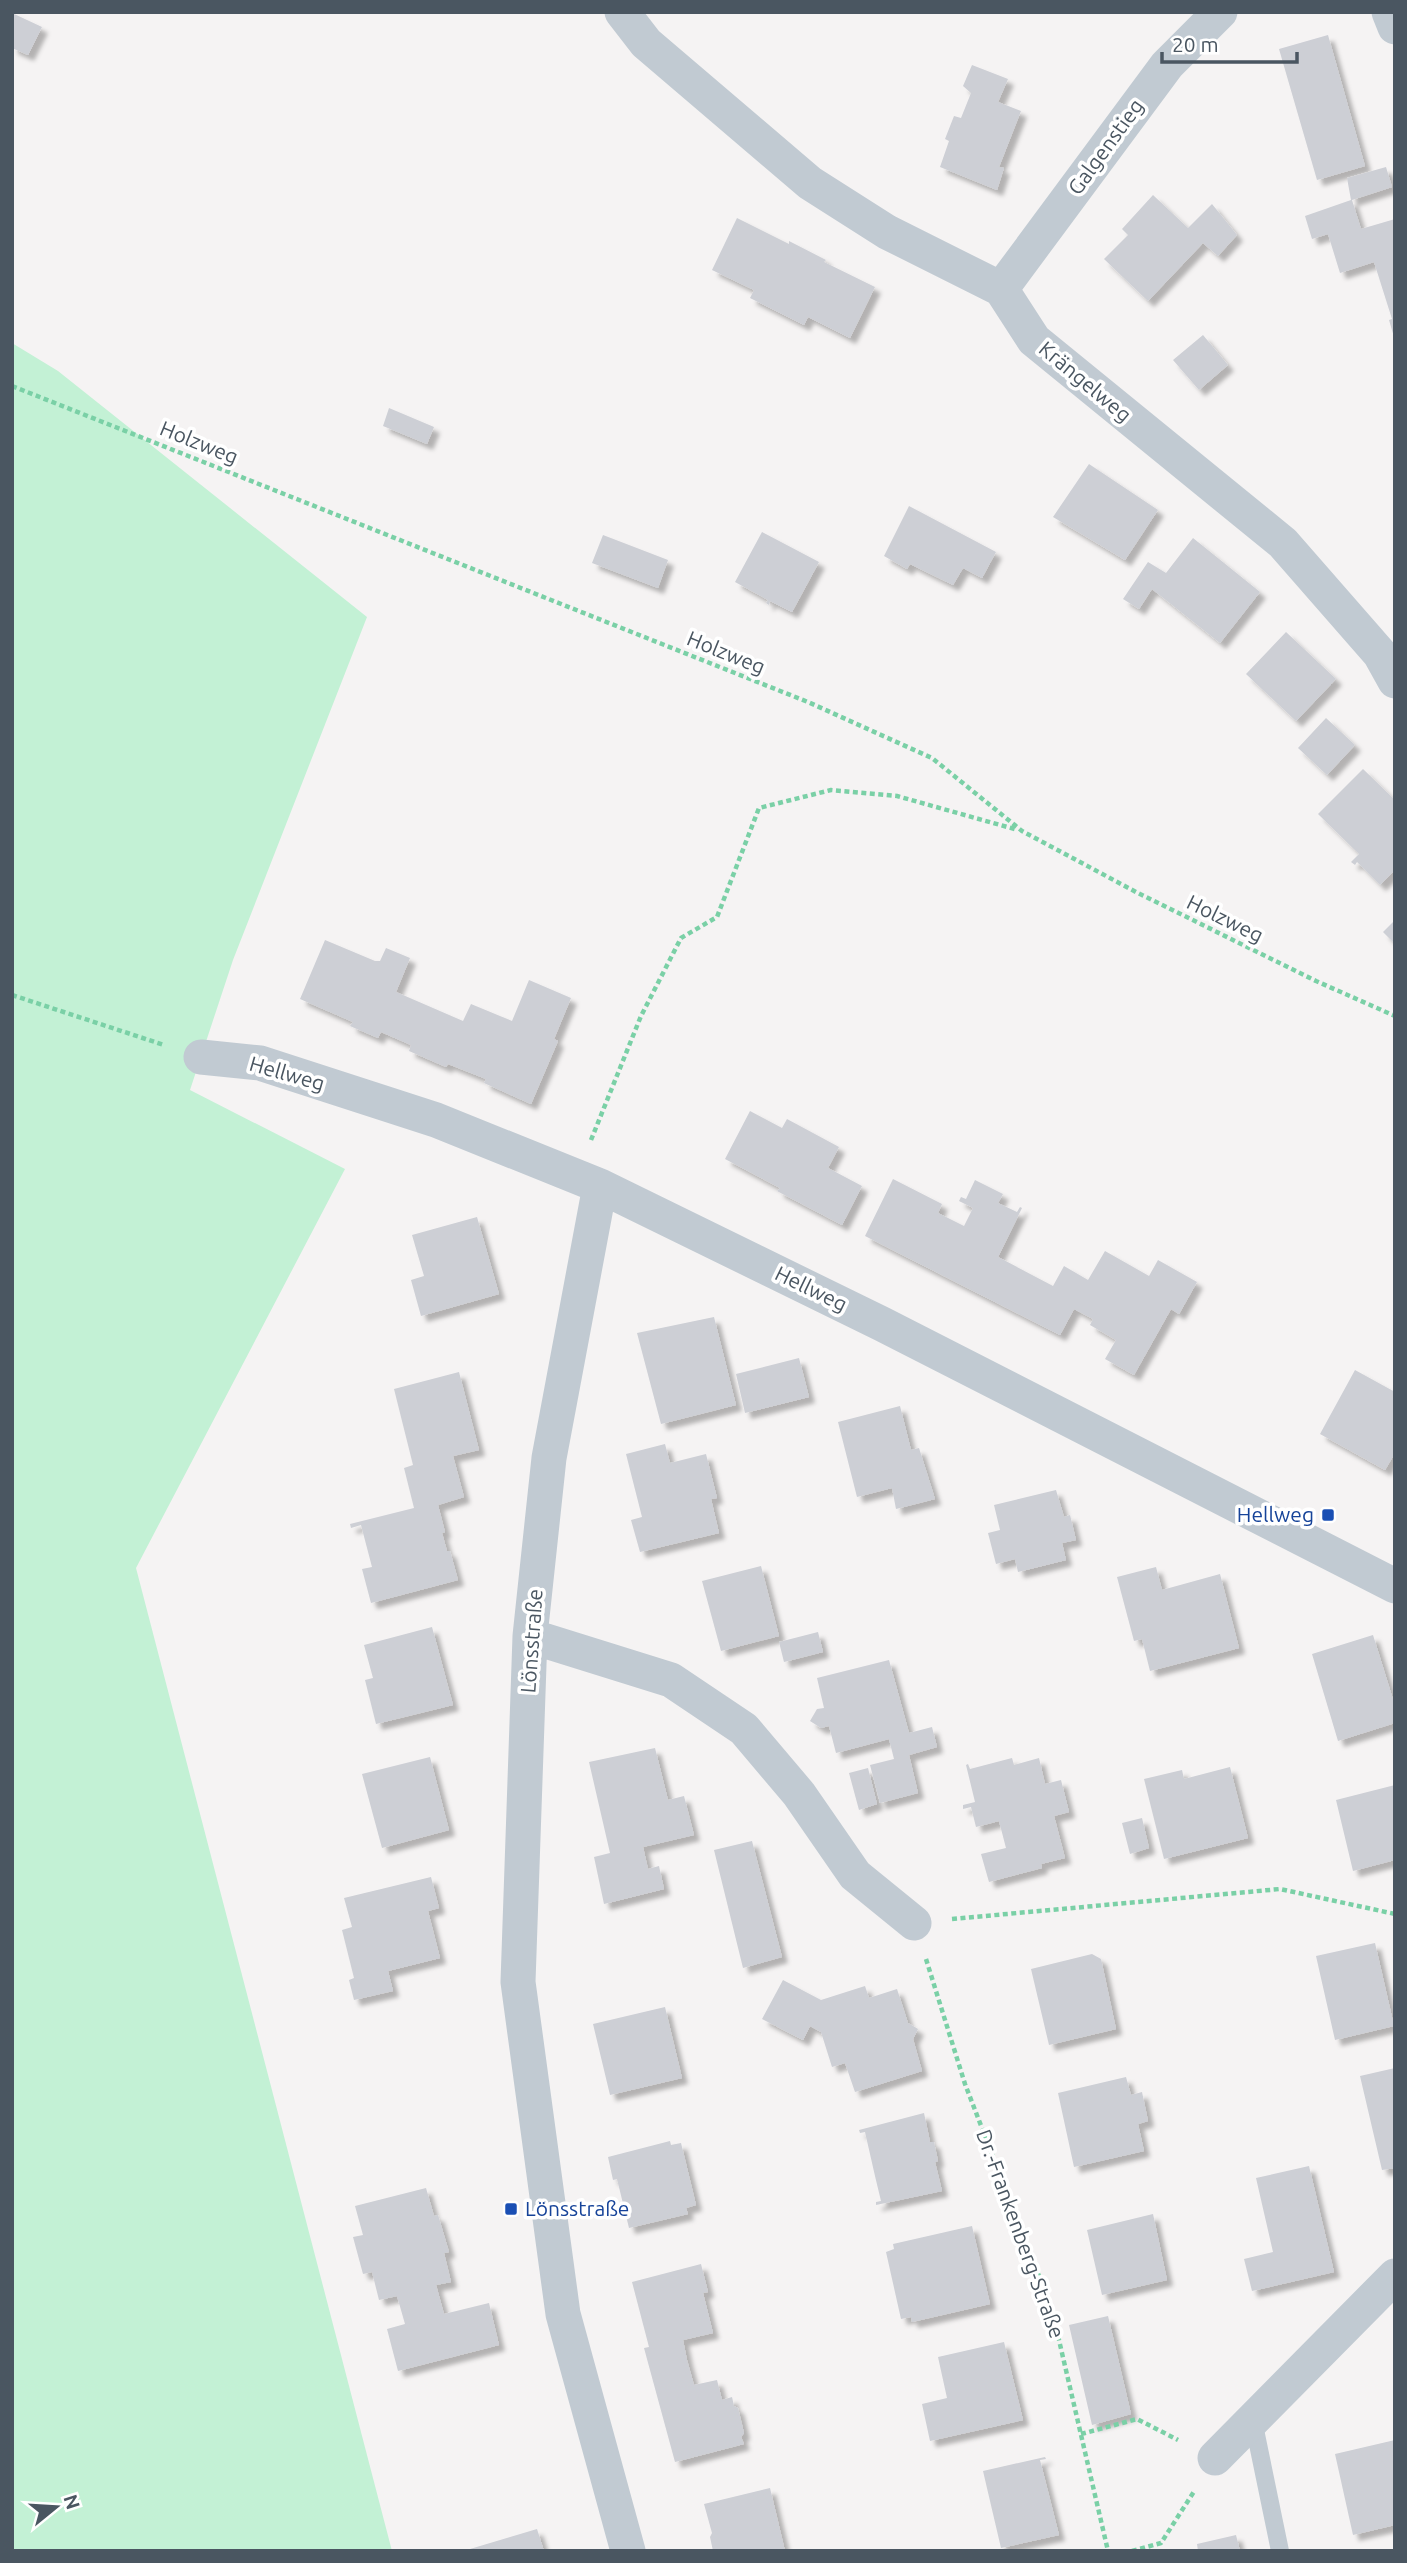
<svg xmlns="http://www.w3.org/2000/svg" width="1407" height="2563" viewBox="0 0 1407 2563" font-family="Ubuntu,sans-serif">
<defs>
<filter id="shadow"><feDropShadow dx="6" dy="6" stdDeviation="2" flood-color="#0004"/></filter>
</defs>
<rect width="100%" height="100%" fill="#f5f3f3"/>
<path fill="#c3f1d5" d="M12,343L58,371L367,617L233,960L190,1090L345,1169L136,1568L392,2551H12Z"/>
<path fill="#cdcfd5" filter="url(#shadow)" d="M12,13L42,27L28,55L12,48Z
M1328,35L1365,166L1317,180L1279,49Z
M972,65L1008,79L998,102L1021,111L999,167L1004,168L997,190L940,167L949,141L945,139L954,116L961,118L971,93L963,86Z
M1386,167L1392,187L1352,200L1361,229L1395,219L1394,337L1389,320L1392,319L1374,262L1340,273L1328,234L1312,239L1305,216L1351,200L1347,178Z
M1153,195L1188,228L1212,204L1237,235L1218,256L1203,243L1148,301L1104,259L1128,235L1122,229Z
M737,218L789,244V241L826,260L824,262L875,287L850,338L808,317L804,325L750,298L754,290L712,270Z
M1203,335L1228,365L1199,390L1173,360Z
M389,408L434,427L427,444L383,426Z
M1089,464L1158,510L1125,560L1053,517Z
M909,506L996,552L982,578L963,568L953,585L910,564L907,569L884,556Z
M762,532L819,562L792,612L770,601L769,605L766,603L768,600L735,582Z
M603,535L668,560L658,588L592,563Z
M1193,538L1260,592L1220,643L1152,589L1139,609L1123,599L1148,562L1166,573Z
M1286,632L1336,679L1296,721L1246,674Z
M1326,718L1355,745L1327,775L1298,748Z
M1363,769L1395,800V870L1380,885L1357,862L1355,865L1351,862L1359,854L1318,814Z
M1395,920V944L1383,932Z
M325,940L375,961H380L386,948L410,958L396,992L463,1021L471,1004L512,1021L529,980L571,998L554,1039L558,1041L531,1104L484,1083L486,1079L448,1064L446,1067L409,1051L411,1045L381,1032L378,1038L350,1026L353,1022L300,999Z
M750,1111L782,1128L787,1119L839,1147L828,1168L862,1186L842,1225L777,1191L780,1188L725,1159Z
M893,1179L942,1204L938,1213L964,1226L973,1208L959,1201L961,1197L966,1199L975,1180L1003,1194L998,1203L1017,1212L1020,1207L1022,1208L998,1257L1053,1286L1064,1266L1088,1280L1105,1251L1149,1276L1158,1260L1197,1282L1179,1314L1171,1309L1134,1375L1105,1359L1116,1340L1090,1325L1093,1319L1074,1309L1060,1335L865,1236Z
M477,1217L499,1294L421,1316L411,1280L424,1276L412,1235Z
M714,1317L736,1405L661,1424L637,1333Z
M799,1358L809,1397L745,1413L736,1374Z
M1355,1370L1395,1392V1453L1385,1470L1320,1434Z
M459,1372L479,1450L453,1456L464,1497L438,1505L445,1532L442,1533L447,1551H450L458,1580L371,1603L362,1569L372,1567L361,1525L351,1528L350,1524L414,1508L404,1468L413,1465L394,1389Z
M900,1406L911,1450L919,1448L935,1499L896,1509L892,1488L857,1497L838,1422Z
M665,1444L670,1463L706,1454L717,1498L711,1499L719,1533L640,1552L631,1520L642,1517L626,1454Z
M1056,1490L1064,1517L1070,1515L1076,1540L1062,1543L1066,1560L1018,1572L1015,1559L996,1564L988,1533L1000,1530L994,1505Z
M761,1566L779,1636L721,1651L702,1581Z
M1156,1567L1162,1590L1220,1574L1239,1648L1150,1671L1142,1639L1134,1641L1117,1577Z
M432,1627L453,1705L376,1724L365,1680L373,1678L364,1645Z
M818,1632L823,1652L784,1662L779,1642Z
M1373,1635L1395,1706V1723L1338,1741L1312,1654Z
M889,1660L909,1733L932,1727L937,1747L909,1755L918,1793L880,1803L870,1765L894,1759L889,1739L836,1753L829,1726L821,1728L810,1721L817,1709L824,1708L817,1678Z
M655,1748L668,1800L684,1796L694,1835L643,1847L648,1869L659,1866L664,1889L604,1904L594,1857L610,1853L589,1762Z
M430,1757L449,1830L382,1848L362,1774Z
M1012,1758L1014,1765L1039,1758L1045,1784L1061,1780L1069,1812L1054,1816L1065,1858L1041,1864L1042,1868L989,1882L981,1854L1006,1848L999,1821L976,1827L971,1807L963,1809V1805L975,1802L966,1765L968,1764L970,1769Z
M1230,1767L1248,1838L1164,1859L1144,1779L1182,1770L1184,1779Z
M868,1768L877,1804L859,1810L849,1773Z
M1395,1785V1860L1353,1871L1336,1800Z
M1142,1818L1149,1848L1130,1854L1122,1823Z
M752,1841L782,1957L743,1968L714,1850Z
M431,1877L439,1908L428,1911L440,1958L388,1971L393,1991L354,2000L349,1980L354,1978L342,1930L352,1927L344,1898Z
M1375,1943L1394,2026L1335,2040L1316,1956Z
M1092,1954L1101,1959L1116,2029L1049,2045L1031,1969Z
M783,1980L821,2000L865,1986L869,1998L897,1989L908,2023L918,2029L913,2039L922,2071L855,2092L845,2063L832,2067L821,2032L810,2026L803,2040L762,2019Z
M665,2007L682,2078L610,2095L593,2024Z
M1395,2068V2168L1382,2170L1360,2076Z
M1126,2077L1131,2095L1142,2092L1148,2121L1138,2124L1144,2151L1074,2167L1058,2093Z
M924,2113L930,2142H934L938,2161L935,2162L942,2191L876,2205V2202L881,2201L875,2176L865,2132L860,2133L859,2130Z
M670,2141L671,2145L681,2143L696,2205L686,2208L688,2214L629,2228L617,2179L613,2180L608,2157Z
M1309,2166L1334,2272L1252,2291L1244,2259L1273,2252L1256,2178Z
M426,2188L434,2216L438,2215L449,2252L444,2253L451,2282L436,2285L444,2314L489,2303L499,2345L398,2371L387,2329L405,2324L397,2296L379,2300L372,2272L363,2274L353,2237L363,2235L355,2206Z
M1153,2214L1167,2280L1102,2295L1087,2230Z
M972,2226L990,2304L912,2322L911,2317L901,2319L886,2252L894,2249L893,2244Z
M701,2264L708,2292L703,2293L713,2333L683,2340L687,2360L694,2385L717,2380L722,2400L732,2397L734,2406L738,2408L744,2433L741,2437L744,2444L675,2462L644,2348L649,2347L632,2282Z
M1108,2316L1131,2414L1092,2425L1069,2325Z
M1004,2342L1023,2420L930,2441L922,2404L947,2398L938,2357Z
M1395,2440V2525L1353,2535L1335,2454Z
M1045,2457L1046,2459L1040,2460L1059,2535L1001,2548L983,2471Z
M770,2488L785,2551H713L710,2537L712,2533L704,2504Z
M537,2529L544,2551H471L470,2549Z
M1236,2535L1240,2551H1198L1197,2544Z"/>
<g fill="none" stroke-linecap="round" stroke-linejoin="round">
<path stroke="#7ad0a6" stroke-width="4.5" stroke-dasharray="5 3.5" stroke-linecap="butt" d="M12,386L808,702L932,758L1022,831L1136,892L1316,981L1395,1016
M12,995L164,1045
M591,1140L641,1016L681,938L717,917L759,808L831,790L897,796L1018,830
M952,1919L1280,1889L1395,1914
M926,1959L965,2084L1052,2310L1108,2551
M1081,2434L1137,2419L1178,2440
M1132,2551L1161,2543L1195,2490"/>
<path stroke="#c1cad2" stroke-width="18" d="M1253,2420L1280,2551"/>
<path stroke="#c1cad2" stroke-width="35" d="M622,12L646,43L810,183L887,232L1001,289L1034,340L1283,543L1380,654L1395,681
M1389,12L1395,27
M1001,289L1167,65L1220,12
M201,1057L260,1063L436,1120L600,1186L882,1324L1395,1586
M600,1186L549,1458L530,1636L518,1982L563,2314L628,2551
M530,1636L671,1680L744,1729L799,1794L855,1875L914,1923
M1215,2458L1395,2276"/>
</g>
<g fill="#1a4fb4" stroke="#fff" stroke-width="2.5">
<rect x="1321" y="1508" width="14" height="14" rx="3.5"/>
<rect x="504" y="2202" width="14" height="14" rx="3.5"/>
</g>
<g text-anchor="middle" stroke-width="7" stroke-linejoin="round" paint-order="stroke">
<g font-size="21" fill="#4a5661" stroke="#fff">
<text transform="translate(1106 147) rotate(-54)" y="7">Galgenstieg</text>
<text transform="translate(1085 382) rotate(40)" y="7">Krängelweg</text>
<text transform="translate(199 443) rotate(22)" y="7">Holzweg</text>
<text transform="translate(726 653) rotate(22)" y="7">Holzweg</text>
<text transform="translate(1225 919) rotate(26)" y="7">Holzweg</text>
<text transform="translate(287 1074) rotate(16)" y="7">Hellweg</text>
<text transform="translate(811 1289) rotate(26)" y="7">Hellweg</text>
<text transform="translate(532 1641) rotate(-86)" y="7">Lönsstraße</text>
<text transform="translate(1020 2234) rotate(70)" y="7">Dr.-Frankenberg-Straße</text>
</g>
<g font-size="21" fill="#164399" stroke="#fff" text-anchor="end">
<text x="1314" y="1522">Hellweg</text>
<text x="525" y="2216" text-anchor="start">Lönsstraße</text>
</g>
</g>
<rect width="1407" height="2563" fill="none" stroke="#4a5661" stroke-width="28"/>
<g transform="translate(56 2507) rotate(72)" stroke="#ffffff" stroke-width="5" paint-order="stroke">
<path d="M0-5L12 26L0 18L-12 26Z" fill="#4a5661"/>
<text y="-10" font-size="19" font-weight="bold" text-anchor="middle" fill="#4a5661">N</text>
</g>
<path d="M1162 52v10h135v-10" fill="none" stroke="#4a5661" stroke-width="3.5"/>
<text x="1172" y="52" font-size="21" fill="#4a5661" stroke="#ffffff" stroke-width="5" paint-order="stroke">20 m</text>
</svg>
